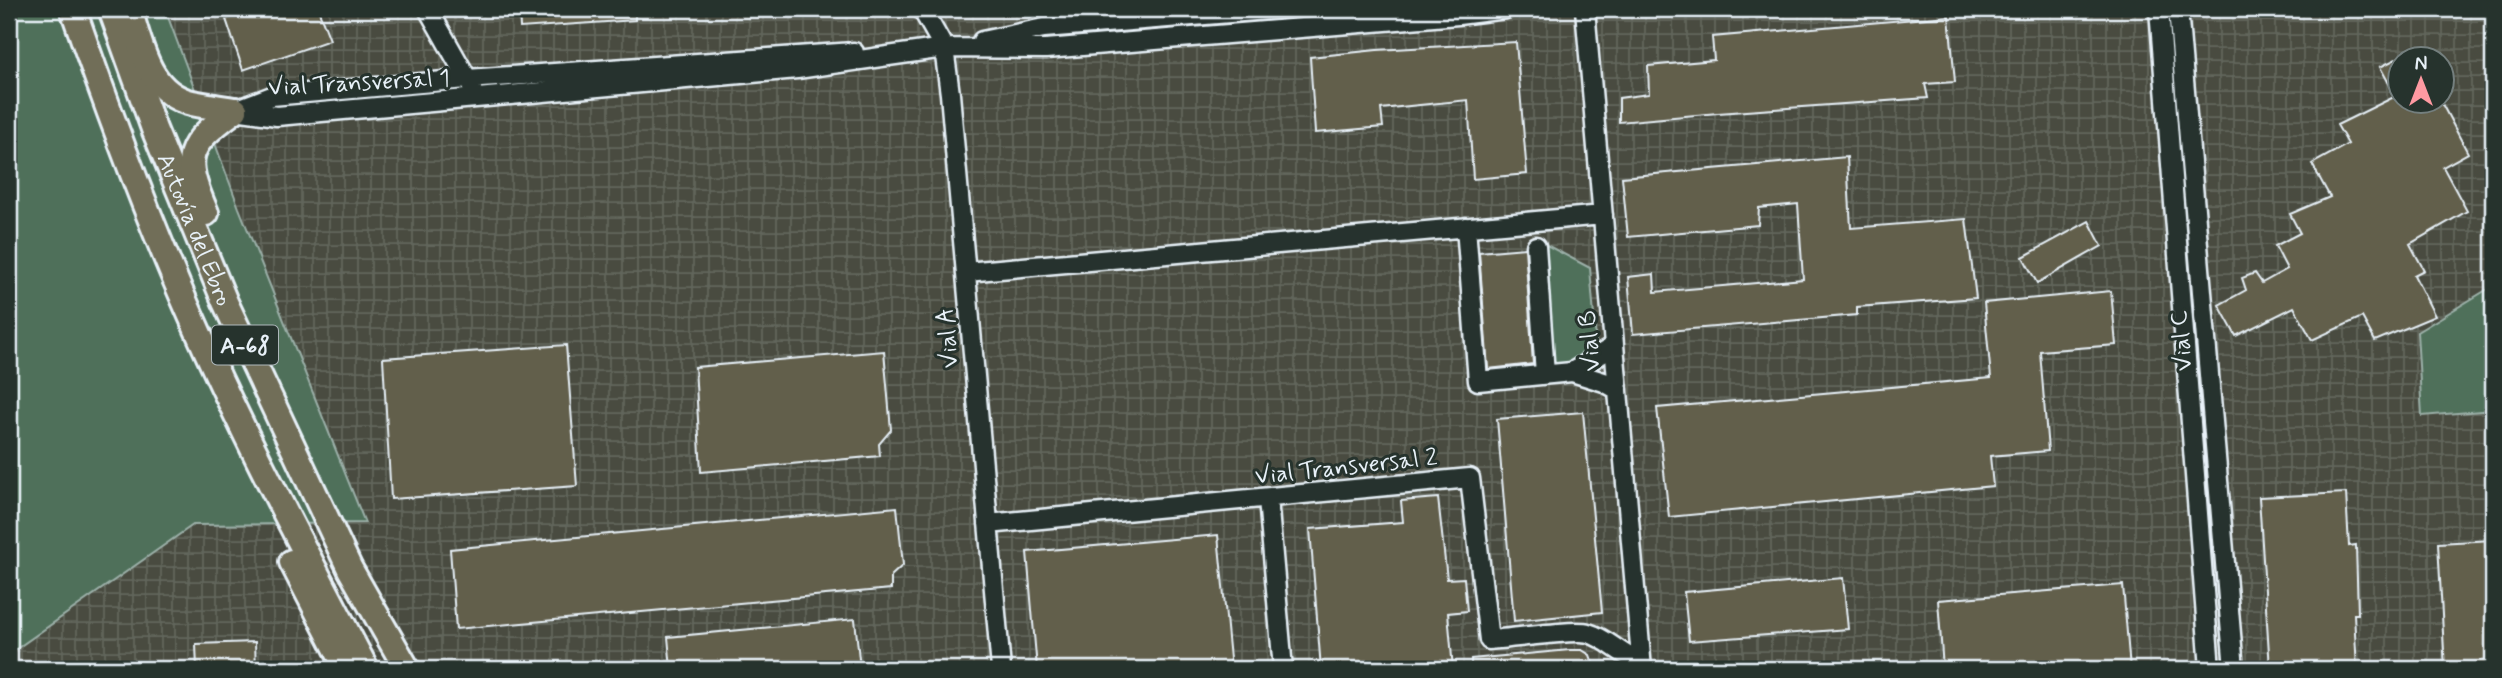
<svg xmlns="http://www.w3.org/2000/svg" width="2502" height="678" viewBox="0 0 2502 678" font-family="Mynerve,sans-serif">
<defs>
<pattern id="industrial-grid" width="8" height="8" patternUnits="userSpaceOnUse" patternTransform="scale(1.75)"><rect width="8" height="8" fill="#484c40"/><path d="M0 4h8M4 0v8" fill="none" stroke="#62665c"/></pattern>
</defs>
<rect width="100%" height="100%" fill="#384036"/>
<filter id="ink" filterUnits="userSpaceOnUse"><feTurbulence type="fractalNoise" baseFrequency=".0143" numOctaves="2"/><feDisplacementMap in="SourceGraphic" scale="14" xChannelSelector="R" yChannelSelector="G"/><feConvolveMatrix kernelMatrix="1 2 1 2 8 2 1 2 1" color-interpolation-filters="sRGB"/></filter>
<g filter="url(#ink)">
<path fill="url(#industrial-grid)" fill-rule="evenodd" d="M165,9H2493V286L2417,332L2422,415L2493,410V669H13L9,663V654L193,525L364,523L239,208ZM2400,60H2442V102H2400Z"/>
<path fill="#4f705a" stroke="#9cb0a9" stroke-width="2" d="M9,9H165L239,208L365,523L193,525L9,654Z
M1539,241L1590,268L1597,353L1569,369H1550Z
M2493,286V410L2422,416L2417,332Z"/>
<path fill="#625e4b" stroke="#e8f1f8" stroke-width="2" d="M255,9H318L330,40L243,70L226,19Z
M519,9H635V20L520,28Z
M1949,16L1955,82L1925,84L1928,98L1718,113L1619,122V98L1649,94L1648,66L1714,60L1712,37Z
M1516,42L1527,174L1473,179L1468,100L1381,109L1383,127L1315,133L1310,57L1377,50Z
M2400,57V102H2441L2468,153L2443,167L2467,211L2410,244L2424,270L2414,275L2435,316L2375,341L2362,317L2312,340L2294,307L2236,336L2219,305L2246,290L2242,278L2255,273L2262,283L2287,269L2275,246L2300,233L2290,214L2330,197L2312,164L2348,144L2337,125L2396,96L2380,67Z
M1847,157L1851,228L1966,219L1976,298L1857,307V315L1633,334L1628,277L1654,274L1655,292L1803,279L1798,204L1759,208L1758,225L1628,237L1622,177Z
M2089,221L2102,246L2037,283L2023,257Z
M1525,248L1533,364L1488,369L1479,252Z
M2111,291L2116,345L2040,351L2048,451L1990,456L1993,486L1669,517L1657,408L1991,378L1984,303Z
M566,345L577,486L391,499L383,358Z
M884,351L891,430L879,444L880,456L701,472L695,367Z
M1583,412L1602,612L1514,621L1497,419Z
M2346,493L2349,546L2356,545L2358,614H2354L2357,669H2270L2259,497Z
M1438,498L1447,579L1464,578L1467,611L1448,613L1453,669H1321L1310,529L1403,522L1401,501Z
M897,507L903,565L891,576V589L456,629L450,549Z
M1218,535L1231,669H1037L1027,552Z
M2493,540V669H2445L2438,543Z
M1843,578L1848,629L1689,641L1684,592Z
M2123,585L2130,669H1943L1938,600Z
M855,619L860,669H671L668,637Z
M255,642L256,669H197L196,644Z
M1570,650H1582L1590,655L1595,669H1471V659Z"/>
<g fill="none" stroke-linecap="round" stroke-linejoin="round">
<defs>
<path id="minor" d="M428,9L472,87
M922,9L944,48L950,94L1001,669
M1585,9L1642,669
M2159,9L2210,669
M2178,9L2234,669
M982,41L1044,28L1281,9
M238,109L272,96L467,79L854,52
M235,110L277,116L797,69L944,48L1046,49L1458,15L1506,9
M1466,227L1478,381L1572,372L1604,382L1618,390
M1536,246L1545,374
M966,272L1603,215
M1572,372L1614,346
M1268,499L1283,669
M988,524L1470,478L1489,640C1508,639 1575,629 1588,633C1609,639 1621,656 1641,662"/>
<g id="highway">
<path d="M73,9C109,113 147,216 191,316C244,437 306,553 366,669"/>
<path id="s1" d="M111,9L154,129L225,302L350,569L407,669"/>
<path d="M129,9C141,46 148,93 192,103C206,106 221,108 235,110"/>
<path d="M206,213C181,155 186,146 235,110"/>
<path d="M292,562L347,669"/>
</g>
</defs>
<use href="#minor" stroke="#e8f1f8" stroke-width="23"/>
<use href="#highway" stroke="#e8f1f8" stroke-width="30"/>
<use href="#minor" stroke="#26332d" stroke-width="18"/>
<use href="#highway" stroke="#716e59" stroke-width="24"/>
</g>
</g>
<g text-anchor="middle" stroke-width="6" stroke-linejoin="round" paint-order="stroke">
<rect fill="#26332d" stroke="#aeb8bb" stroke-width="2" x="212" y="325.5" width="66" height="39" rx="5"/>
<g font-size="23" font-weight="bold" fill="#e8f1f8">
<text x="245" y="353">A-68</text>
</g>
<g font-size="24" fill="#e8f1f8" stroke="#26332d">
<text transform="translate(359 82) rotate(-3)" y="8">Vial Transversal 1</text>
<text dy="8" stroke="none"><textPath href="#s1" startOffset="236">Autovía del Ebro</textPath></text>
<text transform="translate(947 338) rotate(-95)" y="8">Vial A</text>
<text transform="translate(1589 341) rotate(-95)" y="8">Vial B</text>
<text transform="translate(2181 341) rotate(-95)" y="8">Vial C</text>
<text transform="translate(1346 466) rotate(-6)" y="8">Vial Transversal 2</text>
</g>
</g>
<rect width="2502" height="678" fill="none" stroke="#26332d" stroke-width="35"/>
<rect x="18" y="18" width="2467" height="643" fill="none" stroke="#e8f1f8" stroke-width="2.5" filter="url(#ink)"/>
<g transform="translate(2421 80)"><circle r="33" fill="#26332d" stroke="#747f7e" stroke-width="2"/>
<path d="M0-5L12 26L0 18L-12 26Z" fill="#ff9aa2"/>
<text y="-10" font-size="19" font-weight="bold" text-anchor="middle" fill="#e8f1f8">N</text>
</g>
</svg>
